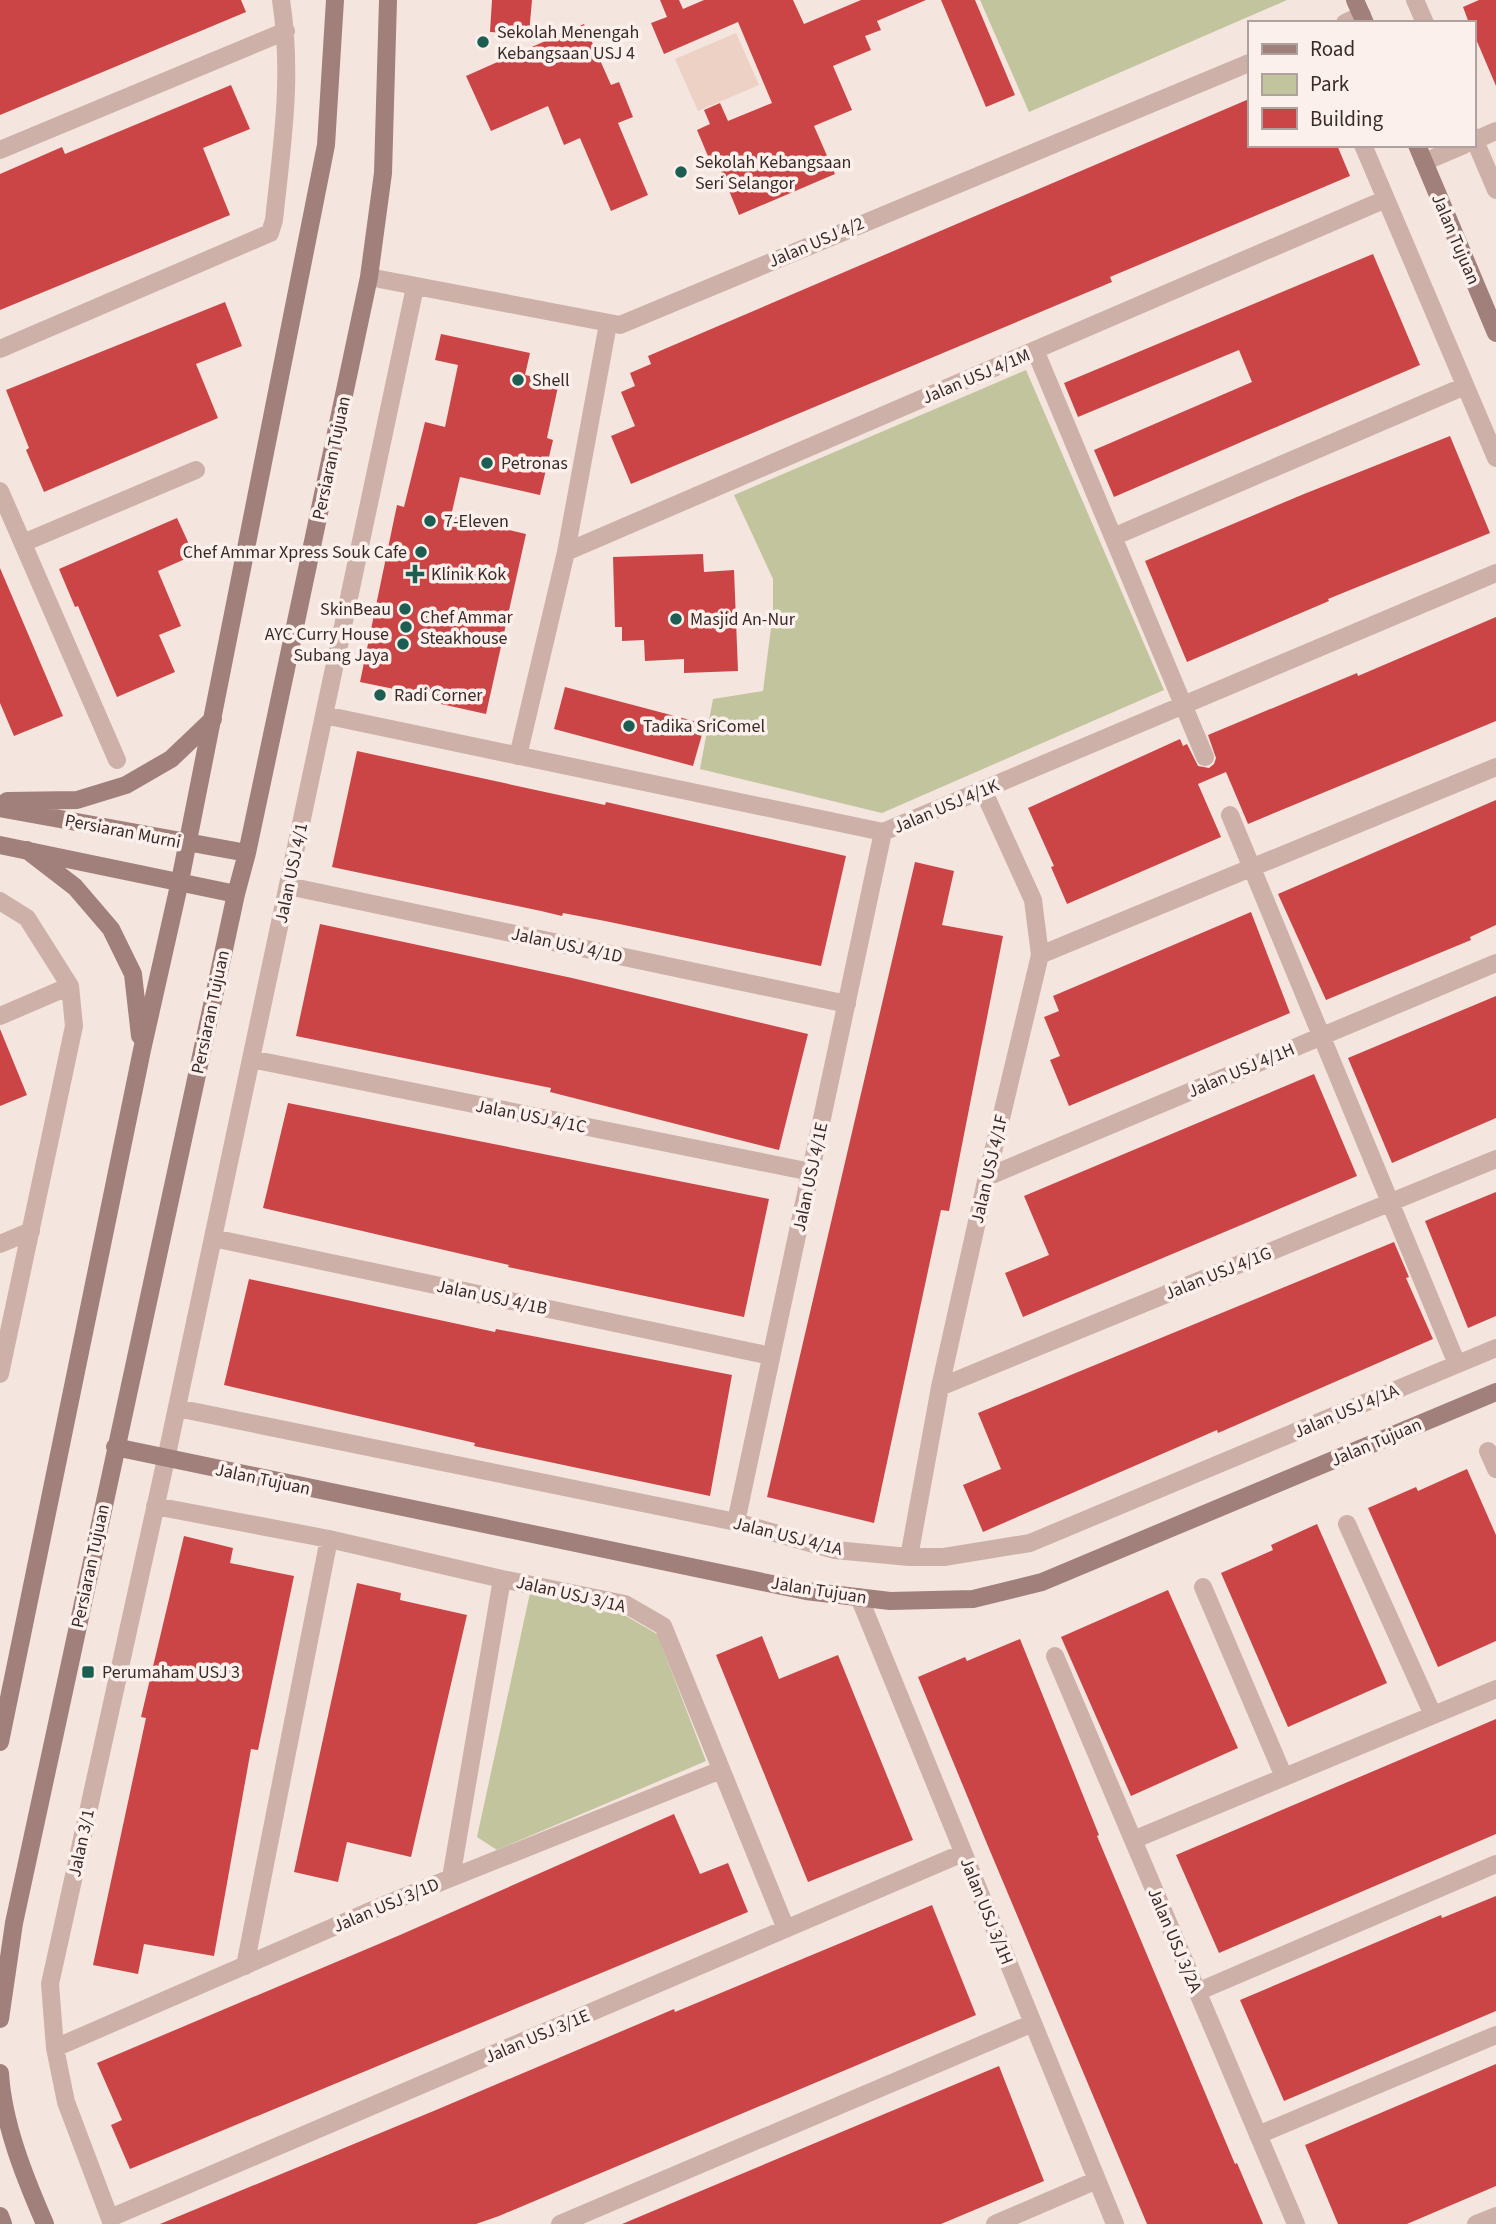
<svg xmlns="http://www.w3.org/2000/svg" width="1496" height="2224" viewBox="0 0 1496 2224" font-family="'Source Sans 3',sans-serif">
<rect width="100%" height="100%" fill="#f4e5df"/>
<path fill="#c1c49d" d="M980,0H1287L1029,112Z
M1026,370L1164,690L882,813L700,769L713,699L763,691L773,612V579L734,495Z
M530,1593L619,1612L657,1634L706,1761L497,1850L477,1837Z"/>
<path fill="#edd1c5" d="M736,33L759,85L698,111L675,59Z"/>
<path fill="#cc4546" d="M0,0H241L246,12L0,115Z
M492,0H532L529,34L490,32Z
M660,0H679L683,9L704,0H793L804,24L861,0H926L877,21L881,30L865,36L871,50L833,66L852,110L814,126L835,174L739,215L719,166L713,168L697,130L710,124L704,110L720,103L728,121L772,103L738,22L664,54L651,23L667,17Z
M941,0H975L1015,95L986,107Z
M1479,0H1496V86L1473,32V23H1469L1463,7Z
M584,24L611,85L619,82L633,117L618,123L648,195L611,211L580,138L564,145L548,106L491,131L466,76Z
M231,85L250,129L203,148L230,215L0,310V174L62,147L65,154Z
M1249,99V145H1337L1350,176L1110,277L1112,282L631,484L611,436L635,426L621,392L635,386L630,373L651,364L648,356Z
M1373,254L1420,365L1114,497L1094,450L1252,382L1239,350L1078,417L1064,383Z
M225,302L242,346L196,364L218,418L44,492L26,450L29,448L6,390Z
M441,334L530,353L525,375L559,382L547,438L553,440L540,495L460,477L451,516L526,534L486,714L432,702L433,697L360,682L397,505L404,507L425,422L445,427L458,365L435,360Z
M1450,436L1490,533L1328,599L1329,601L1187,662L1145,561L1304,494Z
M177,518L194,555L158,571L181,626L159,635L175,672L117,697L78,606L75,607L59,569Z
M703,554L704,572L734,570L738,671L684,673V659L645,661L644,640L622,641V627H615L613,557Z
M0,568L63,716L14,736L0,703Z
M1496,617V721L1248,824L1226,772L1198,784L1221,837L1067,904L1051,867L1054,866L1028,808L1180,739L1183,746L1187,744L1198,766L1209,768L1214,764L1216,758L1208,735L1357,673L1358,676Z
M565,687L705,724L693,766L554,729Z
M357,751L605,805L606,802L846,856L821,966L605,921L563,913L562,916L541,911L332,867Z
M1496,800V925L1470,937L1471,940L1326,1000L1278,894Z
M915,862L954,871L942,925L1003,936L949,1211L941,1210L874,1523L767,1497Z
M1251,912L1290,1013L1069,1106L1050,1060L1060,1056L1044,1017L1059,1011L1053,996Z
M320,924L572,978L808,1034L779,1150L550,1092L551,1088L296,1036Z
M1496,996V1118L1392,1163L1348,1058Z
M0,1029L27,1095L0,1106Z
M1314,1074L1357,1176L1023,1317L1005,1273L1049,1255L1024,1196Z
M288,1103L769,1199L744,1317L508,1267L509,1265L263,1208Z
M1496,1192V1316L1468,1328L1425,1221Z
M1394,1242L1409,1277L1406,1278L1433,1339L1218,1433L1217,1430L983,1532L963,1485L1001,1469L978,1413Z
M249,1279L495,1332L496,1329L732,1375L710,1496L474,1446L475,1443L224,1385Z
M1467,1469L1496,1535V1641L1438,1667L1368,1508L1416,1487L1418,1491Z
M1317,1524L1387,1683L1288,1727L1221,1573L1273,1550L1271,1545Z
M184,1536L233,1548L230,1563L294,1576L258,1750L251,1749L214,1956L144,1944L138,1974L93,1965L146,1718L141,1717Z
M357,1583L401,1593L400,1600L467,1615L411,1857L347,1842L338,1882L294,1872Z
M1168,1590L1238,1748L1131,1796L1061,1637Z
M762,1636L779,1679L838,1655L913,1840L808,1882L716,1655Z
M1020,1639L1099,1835L1097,1836L1235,2164L1237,2163L1263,2224H1147L985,1839L918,1677L965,1657L967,1661Z
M1496,1719V1834L1219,1953L1176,1855Z
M674,1814L700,1874L728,1863L748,1912L130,2169L111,2125L122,2120L97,2063L400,1935Z
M1496,1896V2011L1284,2101L1240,2000L1441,1915L1442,1918Z
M932,1905L976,2015L499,2216L476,2224H160L436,2110L674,2009L675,2012Z
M1496,2064V2186L1407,2224H1338L1305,2145Z
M999,2066L1044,2181L941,2224H622Z"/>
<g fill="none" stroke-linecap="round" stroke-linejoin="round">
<path stroke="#cdb1a9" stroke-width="18" d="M1415,0L1425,23
M1345,23L1362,15
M1473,136L1496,190
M1473,141L1496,131
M1363,145L1496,458
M0,150L286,31
M1424,162L1464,145
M369,277L620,325L1249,63
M0,349L270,233L274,220C282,144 293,77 281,0
M1035,350L1205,757
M0,491L117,760
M1113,537L1465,386
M23,543L196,470
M566,552L1386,199
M324,715L883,832L1496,573
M518,756L566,552L608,324
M1230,815L1457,1364
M288,886L847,1004
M0,901L27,918L70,986L74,1026L0,1374
M1040,955L1496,767
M0,1016L70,986
M251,1059L811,1172
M987,1177L1496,963
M213,1238L771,1356
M0,1244L31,1231
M940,1387L1496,1159
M177,1408L736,1522L835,1550L909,1557H944L1030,1543L1496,1348
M1488,1451L1496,1469
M155,1506L329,1539L502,1579L625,1604L663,1626L786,1929
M736,1522L883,832
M1347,1524L1433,1715
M909,1557L940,1387L987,1177L1040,955L1033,900L983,790
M1203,1587L1284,1777
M859,1597L1115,2224
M1055,1656L1296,2224
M1133,1840L1496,1689
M451,1878L502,1579
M245,1966L329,1539
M1197,1992L1496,1864
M55,2048L391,1902L721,1770
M1258,2135L1496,2035
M110,2218L963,1853
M112,2224L66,2102L55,2048L50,1984L166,1459L415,287
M560,2224L1033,2023
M995,2224L1097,2180
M1476,2224L1496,2216"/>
<path stroke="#a17f7a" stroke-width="18" d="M1355,0L1365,23
M1417,145L1496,333
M7,801L77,800L126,785L171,759L213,719
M0,808L247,853
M0,845L236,894
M27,850L75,887L111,929L133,974L140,1036
M115,1447L806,1591L890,1601L973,1599L1042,1582L1496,1392
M0,1742L142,1050L180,881L326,145L335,0
M0,2019L14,1923L236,894L247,853L369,277L383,173L388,0
M0,2073C3,2124 25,2178 45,2224
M0,2216L3,2224"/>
</g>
<g fill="#1c5f52" stroke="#fbf0ec" stroke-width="2.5">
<circle cx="483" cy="42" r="7"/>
<circle cx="681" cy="172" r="7"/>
<circle cx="518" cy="380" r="7"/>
<circle cx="487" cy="463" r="7"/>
<circle cx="430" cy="521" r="7"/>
<circle cx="421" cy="552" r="7"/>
<path d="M411.5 563.5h7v7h7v7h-7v7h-7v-7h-7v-7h7z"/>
<circle cx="405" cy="609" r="7"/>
<circle cx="676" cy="619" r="7"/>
<circle cx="406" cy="627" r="7"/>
<circle cx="403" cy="644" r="7"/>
<circle cx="380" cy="695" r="7"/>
<circle cx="629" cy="726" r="7"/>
<rect x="81" y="1665" width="14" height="14" rx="3.5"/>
</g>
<g text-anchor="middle" stroke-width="7" stroke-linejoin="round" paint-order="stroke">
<g font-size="18" fill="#3a2b2a" stroke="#fbf0ec" text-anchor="start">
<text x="497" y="38">Sekolah Menengah<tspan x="497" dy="21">Kebangsaan USJ 4</tspan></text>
<text x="695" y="168">Sekolah Kebangsaan<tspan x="695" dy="21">Seri Selangor</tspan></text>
<text x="532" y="386">Shell</text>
<text x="501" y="469">Petronas</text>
<text x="444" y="527">7-Eleven</text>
<text x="407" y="558" text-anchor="end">Chef Ammar Xpress Souk Cafe</text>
<text x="431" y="580">Klinik Kok</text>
<text x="391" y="615" text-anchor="end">SkinBeau</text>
<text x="420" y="623">Chef Ammar<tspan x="420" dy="21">Steakhouse</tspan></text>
<text x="690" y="625">Masjid An-Nur</text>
<text x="389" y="640" text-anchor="end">AYC Curry House<tspan x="389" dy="21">Subang Jaya</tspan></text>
<text x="394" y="701">Radi Corner</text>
<text x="643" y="732">Tadika SriComel</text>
<text x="102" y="1678">Perumaham USJ 3</text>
</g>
<g font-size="18" fill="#3a2b2a" stroke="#fbf0ec">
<text transform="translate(1456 239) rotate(67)" y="6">Jalan Tujuan</text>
<text transform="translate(816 242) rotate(-23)" y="6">Jalan USJ 4/2</text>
<text transform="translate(976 376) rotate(-23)" y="6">Jalan USJ 4/1M</text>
<text transform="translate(331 458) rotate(-78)" y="6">Persiaran Tujuan</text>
<text transform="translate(946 806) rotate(-23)" y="6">Jalan USJ 4/1K</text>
<text transform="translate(123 831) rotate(11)" y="6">Persiaran Murni</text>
<text transform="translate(291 873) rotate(-78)" y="6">Jalan USJ 4/1</text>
<text transform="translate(567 945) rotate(12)" y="6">Jalan USJ 4/1D</text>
<text transform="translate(210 1012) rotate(-78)" y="6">Persiaran Tujuan</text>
<text transform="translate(1241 1070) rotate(-23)" y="6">Jalan USJ 4/1H</text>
<text transform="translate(531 1116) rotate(11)" y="6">Jalan USJ 4/1C</text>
<text transform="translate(989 1169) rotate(-77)" y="6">Jalan USJ 4/1F</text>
<text transform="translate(810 1177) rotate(-78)" y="6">Jalan USJ 4/1E</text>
<text transform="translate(1218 1273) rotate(-22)" y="6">Jalan USJ 4/1G</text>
<text transform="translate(492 1297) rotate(12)" y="6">Jalan USJ 4/1B</text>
<text transform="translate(1346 1411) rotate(-23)" y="6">Jalan USJ 4/1A</text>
<text transform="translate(1376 1442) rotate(-23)" y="6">Jalan Tujuan</text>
<text transform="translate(263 1479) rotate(12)" y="6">Jalan Tujuan</text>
<text transform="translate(788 1536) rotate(14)" y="6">Jalan USJ 4/1A</text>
<text transform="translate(90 1566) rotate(-78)" y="6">Persiaran Tujuan</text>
<text transform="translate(819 1590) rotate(9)" y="6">Jalan Tujuan</text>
<text transform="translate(571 1594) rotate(13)" y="6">Jalan USJ 3/1A</text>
<text transform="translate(81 1843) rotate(-78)" y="6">Jalan 3/1</text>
<text transform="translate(386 1905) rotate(-23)" y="6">Jalan USJ 3/1D</text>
<text transform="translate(987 1911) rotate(68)" y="6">Jalan USJ 3/1H</text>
<text transform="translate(1175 1940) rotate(67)" y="6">Jalan USJ 3/2A</text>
<text transform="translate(537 2036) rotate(-23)" y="6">Jalan USJ 3/1E</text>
</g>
</g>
<rect x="1248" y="21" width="228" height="126" fill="#fbf0ec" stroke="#aea19e" stroke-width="2"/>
<rect x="1262" y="44" width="35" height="10" fill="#a17f7a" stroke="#aea19e" stroke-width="2"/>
<text x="1310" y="56" font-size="21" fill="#3a2b2a">Road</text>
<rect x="1262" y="74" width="35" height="21" fill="#c1c49d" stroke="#aea19e" stroke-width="2"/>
<text x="1310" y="91" font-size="21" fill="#3a2b2a">Park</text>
<rect x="1262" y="108" width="35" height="21" fill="#cc4546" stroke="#aea19e" stroke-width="2"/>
<text x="1310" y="126" font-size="21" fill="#3a2b2a">Building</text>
</svg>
